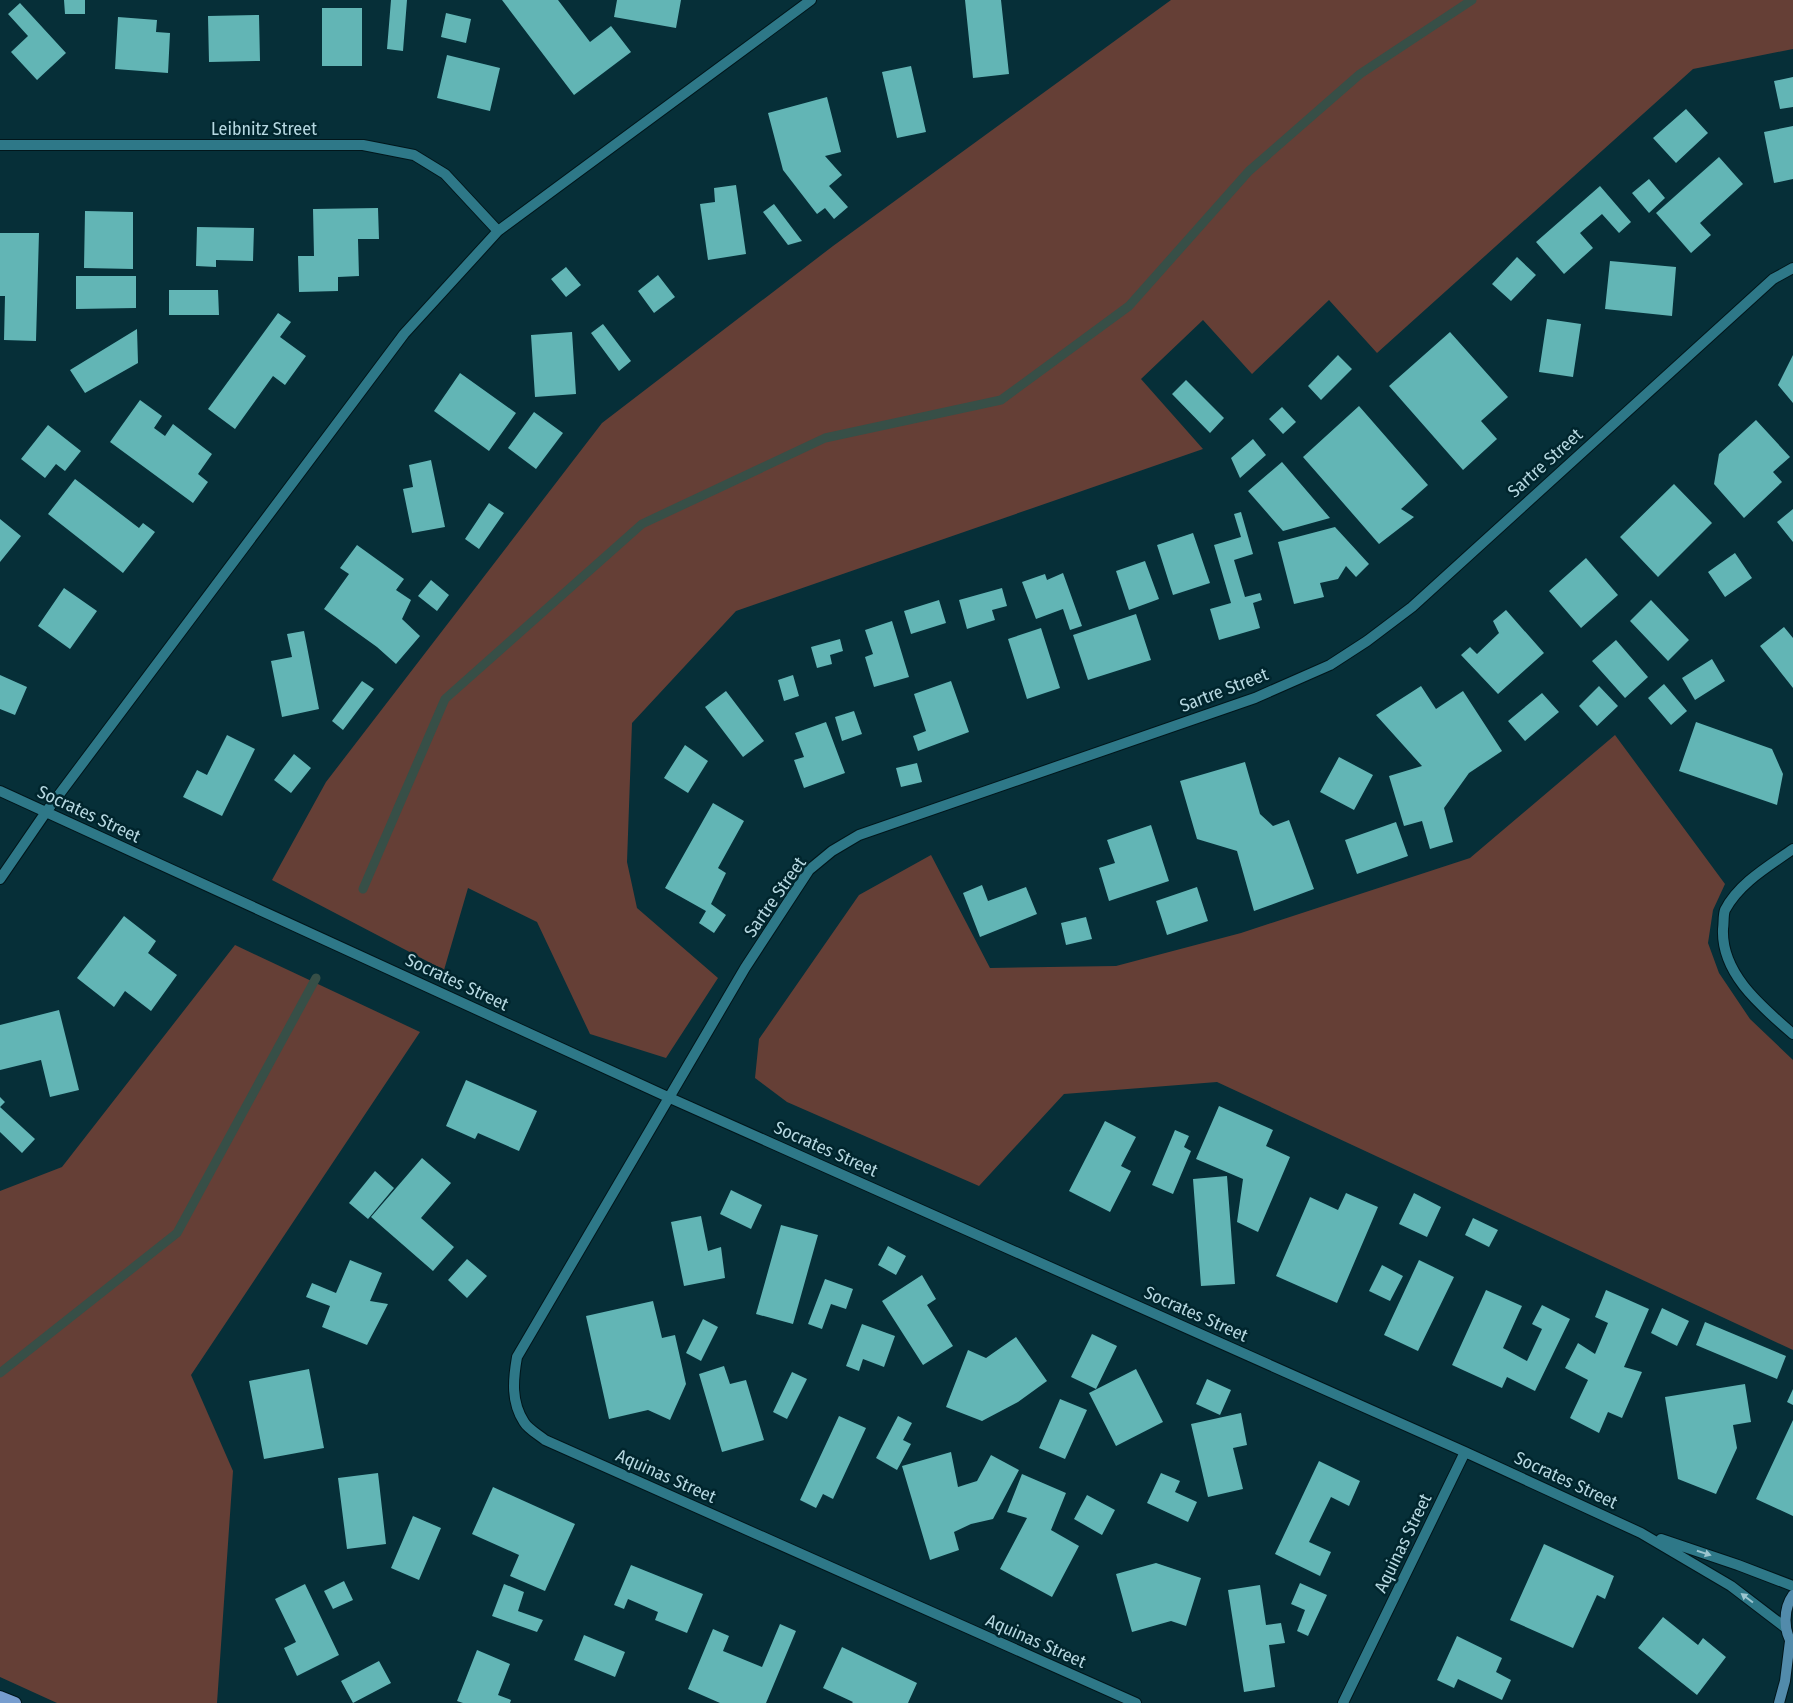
<svg xmlns="http://www.w3.org/2000/svg" width="1793" height="1703" viewBox="0 0 1793 1703" font-family="'Fira Sans Condensed',sans-serif">
<rect width="100%" height="100%" fill="#062f38"/>
<path fill="#653f36" d="M1171,0H1793V49L1693,69L1377,353L1329,300L1252,374L1203,320L1141,379L1203,449L736,611L632,723L627,862L637,908L718,978L666,1058L590,1034L537,922L468,888L444,970L272,880L326,782L602,423L833,246Z
M1615,735L1725,884L1713,910L1708,943L1719,973L1750,1019L1793,1060V1350L1217,1082L1064,1094L979,1186L787,1102L755,1078L759,1039L859,895L931,855L990,968L1116,966L1241,933L1470,858Z
M235,945L420,1032L191,1375L233,1471L217,1703H57L0,1677V1191L62,1167Z"/>
<g fill="none" stroke-linecap="round" stroke-linejoin="round">
<path stroke="#374f47" stroke-width="9" d="M363,889L445,699L642,524L825,438L1001,400L1129,306L1249,171L1360,74L1472,0
M0,1373L177,1233L316,978"/>
</g>
<path fill="#62b5b5" d="M64,0H85V14H65Z
M391,0H407L403,51L387,49Z
M502,0H558L590,42L611,26L631,52L574,95Z
M617,0H681L676,28L614,17Z
M965,0H1001L1009,74L973,78Z
M20,3L66,53L37,80L11,52L28,36L8,14Z
M322,8H362V66H322Z
M446,13L471,19L466,43L441,37Z
M259,15L260,61L209,62L208,16Z
M118,17L157,20L156,32L170,33L168,73L115,69Z
M447,55L500,68L490,111L437,98Z
M911,66L926,132L897,138L882,72Z
M1793,77V107L1780,109L1774,81Z
M827,97L841,152L825,156L842,175L829,186L848,207L834,219L825,208L817,214L783,170L768,113Z
M1686,109L1708,133L1676,163L1653,138Z
M1793,126V179L1774,183L1764,132Z
M1719,157L1743,184L1700,223L1711,235L1691,253L1656,213Z
M1649,179L1665,198L1649,213L1632,193Z
M736,185L746,254L708,260L700,204L715,202L714,188Z
M1600,186L1631,222L1619,233L1602,214L1580,233L1593,248L1564,274L1536,242Z
M774,204L802,241L788,245L763,212Z
M378,208L379,239H358L359,276L338,277V291L299,292L298,256H314L313,209Z
M85,211L133,212V269L84,268Z
M197,227L254,228L253,261L216,260V267L196,266Z
M0,233H39L36,341L4,340L5,296H0Z
M1517,257L1536,275L1511,301L1492,284Z
M1610,261L1676,267L1672,316L1605,309Z
M566,267L581,285L566,297L551,279Z
M658,275L675,297L654,313L638,291Z
M76,276H136V308L76,309Z
M169,290H218L219,315H169Z
M278,313L291,322L280,337L306,356L285,385L273,376L235,429L208,409Z
M1547,319L1581,324L1573,377L1539,372Z
M603,324L631,361L619,371L591,333Z
M137,329L138,363L85,393L70,370Z
M572,332L576,394L535,397L531,335Z
M1450,332L1508,397L1481,421L1497,439L1463,470L1389,386Z
M1338,355L1352,369L1321,400L1308,386Z
M1793,355V403L1778,385Z
M460,373L516,413L489,451L434,411Z
M1186,380L1224,418L1210,433L1172,394Z
M140,400L162,416L154,428L165,436L173,424L212,454L198,474L208,482L193,503L110,442Z
M1359,406L1428,485L1401,509L1414,517L1379,544L1303,457Z
M1282,407L1296,422L1283,434L1269,419Z
M534,412L563,433L536,469L508,448Z
M1756,420L1790,457L1773,472L1782,482L1744,518L1714,484L1719,454Z
M48,425L81,451L65,471L56,464L45,478L21,459Z
M1253,439L1266,455L1240,478L1231,458Z
M431,460L445,527L412,533L403,489L413,487L409,465Z
M1282,462L1330,518L1283,531L1248,491Z
M75,479L139,528L143,523L155,532L123,573L48,514Z
M1674,484L1712,523L1658,577L1620,537Z
M489,503L504,513L479,549L465,539Z
M1793,509V542L1777,522Z
M1241,512L1253,554L1234,560L1245,597L1260,593L1262,600L1253,603L1260,628L1219,640L1210,609L1231,603L1214,545L1241,537L1234,514Z
M0,519L21,536L0,562Z
M1335,527L1369,564L1356,577L1346,566L1338,579L1320,583L1324,597L1294,604L1278,542Z
M1193,533L1210,583L1173,595L1157,545Z
M357,545L404,579L396,590L411,600L402,619L420,636L396,664L377,647L324,609L349,574L340,568Z
M1735,553L1752,578L1725,597L1708,572Z
M1586,558L1618,595L1581,628L1549,591Z
M1145,561L1159,599L1129,610L1116,571Z
M1063,573L1082,626L1070,630L1063,609L1036,619L1022,582L1045,574L1047,580Z
M431,580L449,595L437,611L418,596Z
M64,588L97,611L70,649L38,626Z
M1002,588L1007,606L992,610L995,620L967,629L959,600Z
M939,600L946,623L911,634L904,611Z
M1651,600L1689,640L1668,661L1630,621Z
M1506,610L1544,653L1498,694L1461,655L1470,647L1477,654L1499,633L1493,621Z
M1136,614L1151,660L1088,680L1073,635Z
M892,621L909,677L874,687L865,657L873,654L865,630Z
M1784,627L1793,638V688L1760,646Z
M1041,628L1060,688L1027,699L1008,639Z
M304,631L319,709L282,717L271,661L292,657L287,634Z
M840,639L843,651L830,655L832,664L817,668L811,647Z
M1616,640L1648,677L1625,698L1592,661Z
M1712,659L1725,681L1695,700L1682,678Z
M0,675L27,687L15,715L0,709Z
M793,675L799,696L784,701L778,680Z
M362,681L374,689L343,730L332,721Z
M951,681L969,732L918,751L913,736L926,731L914,694Z
M1664,684L1687,711L1671,725L1648,698Z
M1421,686L1436,709L1463,691L1502,751L1469,773L1444,808L1453,842L1430,849L1422,821L1404,826L1389,776L1422,766L1376,715Z
M1599,686L1618,706L1597,726L1579,706Z
M726,691L764,741L743,757L705,707Z
M1542,693L1559,712L1525,741L1508,721Z
M854,711L862,734L842,741L835,717Z
M826,722L845,773L804,788L794,760L804,757L795,733Z
M1696,722L1772,749L1783,774L1777,805L1679,771Z
M227,735L255,749L222,816L183,797L197,770L207,775Z
M685,745L708,761L688,793L664,778Z
M294,754L311,768L291,793L274,780Z
M1339,757L1373,775L1354,810L1320,792Z
M1245,762L1260,814L1273,826L1289,820L1314,889L1254,911L1237,851L1197,839L1180,781Z
M917,763L922,782L901,787L896,768Z
M713,803L744,821L718,868L726,873L711,904L726,915L714,933L699,923L706,911L665,888Z
M1396,822L1408,856L1357,874L1345,840Z
M1151,825L1169,881L1109,901L1099,868L1115,863L1107,840Z
M982,885L988,901L1026,887L1037,914L980,937L963,893Z
M1197,887L1208,921L1167,935L1156,901Z
M124,916L156,941L148,953L177,975L151,1011L125,991L114,1007L77,978Z
M1086,917L1092,939L1066,945L1061,923Z
M59,1010L79,1090L50,1097L41,1060L0,1070V1025Z
M466,1080L537,1111L519,1151L478,1133L475,1139L446,1126Z
M0,1097L5,1102L0,1107L35,1139L22,1153L0,1132Z
M1219,1106L1273,1130L1266,1146L1290,1157L1258,1232L1237,1222L1243,1179L1196,1159Z
M1105,1121L1136,1137L1121,1166L1131,1171L1110,1212L1069,1191Z
M1175,1130L1189,1136L1184,1147L1191,1151L1173,1194L1152,1185Z
M422,1158L451,1183L421,1218L454,1247L433,1271L371,1217Z
M375,1171L394,1188L368,1219L349,1203Z
M1227,1176L1235,1284L1201,1286L1193,1179Z
M731,1190L762,1205L751,1229L720,1214Z
M1346,1193L1378,1207L1337,1303L1276,1276L1310,1197L1338,1210Z
M1414,1193L1441,1207L1427,1237L1399,1224Z
M701,1216L708,1251L721,1247L725,1278L684,1286L671,1222Z
M1473,1218L1498,1230L1489,1247L1465,1235Z
M781,1225L818,1235L793,1324L756,1314Z
M888,1246L906,1256L896,1275L878,1265Z
M467,1259L487,1276L467,1298L448,1280Z
M350,1260L382,1273L370,1301L388,1304L367,1345L322,1327L330,1306L306,1297L312,1283L336,1293Z
M1419,1260L1454,1277L1418,1351L1384,1335Z
M1382,1265L1403,1276L1390,1301L1369,1291Z
M922,1275L936,1299L927,1305L953,1346L923,1365L882,1301Z
M825,1279L853,1289L846,1309L831,1304L822,1329L808,1324Z
M1486,1290L1522,1306L1503,1348L1527,1361L1542,1329L1532,1324L1542,1305L1570,1319L1535,1391L1507,1377L1502,1388L1452,1365Z
M1606,1290L1649,1309L1624,1367L1642,1372L1622,1418L1608,1412L1599,1433L1570,1418L1588,1380L1565,1368L1578,1343L1595,1354L1608,1323L1595,1317Z
M653,1301L662,1338L675,1335L686,1384L670,1420L648,1410L609,1419L586,1316Z
M1662,1308L1689,1321L1677,1346L1651,1333Z
M703,1319L718,1327L701,1361L686,1353Z
M1705,1322L1786,1356L1777,1379L1696,1345Z
M862,1324L895,1336L884,1367L863,1359L859,1371L846,1366Z
M1092,1334L1117,1346L1096,1389L1071,1377Z
M1016,1337L1047,1381L1018,1402L982,1421L946,1407L968,1350L986,1358Z
M724,1366L730,1384L746,1380L764,1440L722,1452L699,1374Z
M309,1369L324,1448L264,1459L249,1381Z
M1136,1369L1163,1422L1116,1446L1089,1393Z
M792,1372L807,1379L787,1419L773,1412Z
M1207,1379L1231,1390L1220,1415L1196,1404Z
M1745,1384L1751,1422L1733,1425L1737,1448L1716,1494L1678,1479L1665,1397Z
M1793,1389V1405L1787,1402Z
M1060,1399L1087,1410L1065,1459L1039,1448Z
M1241,1413L1247,1445L1233,1448L1243,1489L1208,1497L1191,1424Z
M839,1416L866,1428L833,1499L823,1494L816,1508L800,1500Z
M898,1416L912,1423L903,1440L911,1444L897,1470L876,1458Z
M1793,1420V1516L1756,1499Z
M951,1452L958,1487L977,1481L991,1455L1019,1470L993,1519L971,1524L954,1532L959,1550L930,1560L902,1466Z
M1319,1461L1360,1481L1349,1506L1331,1497L1309,1542L1331,1552L1320,1576L1275,1554Z
M378,1473L386,1544L347,1549L338,1478Z
M1161,1473L1180,1481L1175,1492L1197,1502L1188,1522L1147,1503Z
M1022,1474L1066,1493L1051,1530L1079,1546L1052,1597L1000,1569L1027,1518L1007,1512Z
M493,1487L575,1524L545,1591L510,1576L519,1555L472,1534Z
M1087,1495L1115,1510L1102,1535L1074,1519Z
M413,1516L441,1528L419,1580L391,1568Z
M1544,1544L1614,1576L1605,1599L1597,1595L1573,1648L1510,1620Z
M1156,1563L1201,1578L1186,1626L1171,1621L1132,1632L1116,1574Z
M631,1565L703,1594L687,1633L655,1620L658,1612L628,1599L624,1609L614,1605Z
M344,1581L353,1600L333,1609L324,1591Z
M1300,1583L1327,1595L1308,1636L1297,1631L1305,1610L1291,1604Z
M305,1584L339,1655L297,1676L284,1648L296,1642L275,1599Z
M504,1584L524,1592L518,1611L543,1620L537,1632L492,1616Z
M1260,1585L1266,1625L1281,1623L1285,1643L1269,1645L1275,1687L1244,1692L1228,1590Z
M1663,1617L1698,1645L1703,1638L1726,1657L1697,1695L1638,1648Z
M780,1624L796,1631L766,1703H720L688,1689L713,1629L729,1636L723,1651L762,1667Z
M584,1635L625,1652L615,1677L574,1660Z
M1457,1636L1502,1658L1496,1672L1511,1680L1502,1700L1458,1679L1454,1688L1437,1680Z
M842,1647L917,1683L908,1703H852L853,1702L823,1688Z
M477,1650L510,1664L498,1695L511,1700L510,1703H463L457,1701Z
M379,1661L391,1683L353,1703L341,1681Z"/>
<g fill="none" stroke-linecap="round" stroke-linejoin="round">
<defs>
<path id="street" d="M0,145H363L414,155L445,174L498,231
M0,791L670,1098L1465,1452L1641,1533L1731,1586L1786,1628
M1793,849C1769,866 1739,883 1725,910C1723,915 1724,923 1723,929C1721,974 1762,1007 1793,1034
M0,879L46,812L404,334L498,231L811,0
M1661,1539L1738,1565L1793,1586
M1136,1703L545,1440C539,1435 528,1429 524,1422C511,1402 513,1380 517,1357L745,968L809,870L832,851L859,835L1255,698L1330,665L1367,641L1412,607L1773,279L1793,268
M1343,1703L1465,1452"/>
<path id="secondary" d="M1793,1595C1783,1609 1783,1631 1793,1645
M1779,1703L1785,1681L1790,1641"/>
<path id="primary" d="M0,1697L15,1703"/>
</defs>
<use href="#street" stroke="#01161b" stroke-width="12"/>
<use href="#secondary" stroke="#01161b" stroke-width="12"/>
<use href="#primary" stroke="#01161b" stroke-width="14"/>
<use href="#street" stroke="#2e7888" stroke-width="10"/>
<use href="#secondary" stroke="#528bab" stroke-width="10"/>
<use href="#primary" stroke="#779dce" stroke-width="12"/>
</g>
<defs><path id="oneway-solid" d="M-6-.8H1V-3.2L6.5 0L1 3.2V.8H-6Z" transform="scale(1.25)"/></defs>
<g fill="#9bc5cf">
<use href="#oneway-solid" transform="translate(1704 1553) rotate(18)"/>
<use href="#oneway-solid" transform="translate(1747 1598) rotate(-143)"/>
</g>
<g text-anchor="middle" stroke-width="5" stroke-linejoin="round" paint-order="stroke">
<g font-size="18" fill="#b6d8e1" stroke="#00252d">
<text x="264" y="135">Leibnitz Street</text>
<text transform="translate(1545 463) rotate(-42)" y="6">Sartre Street</text>
<text transform="translate(1224 690) rotate(-21)" y="6">Sartre Street</text>
<text transform="translate(89 814) rotate(25)" y="6">Socrates Street</text>
<text transform="translate(775 897) rotate(-55)" y="6">Sartre Street</text>
<text transform="translate(457 982) rotate(25)" y="6">Socrates Street</text>
<text transform="translate(826 1149) rotate(24)" y="6">Socrates Street</text>
<text transform="translate(1196 1314) rotate(24)" y="6">Socrates Street</text>
<text transform="translate(666 1476) rotate(24)" y="6">Aquinas Street</text>
<text transform="translate(1566 1480) rotate(25)" y="6">Socrates Street</text>
<text transform="translate(1403 1543) rotate(-64)" y="6">Aquinas Street</text>
<text transform="translate(1036 1641) rotate(24)" y="6">Aquinas Street</text>
</g>
</g>
</svg>
